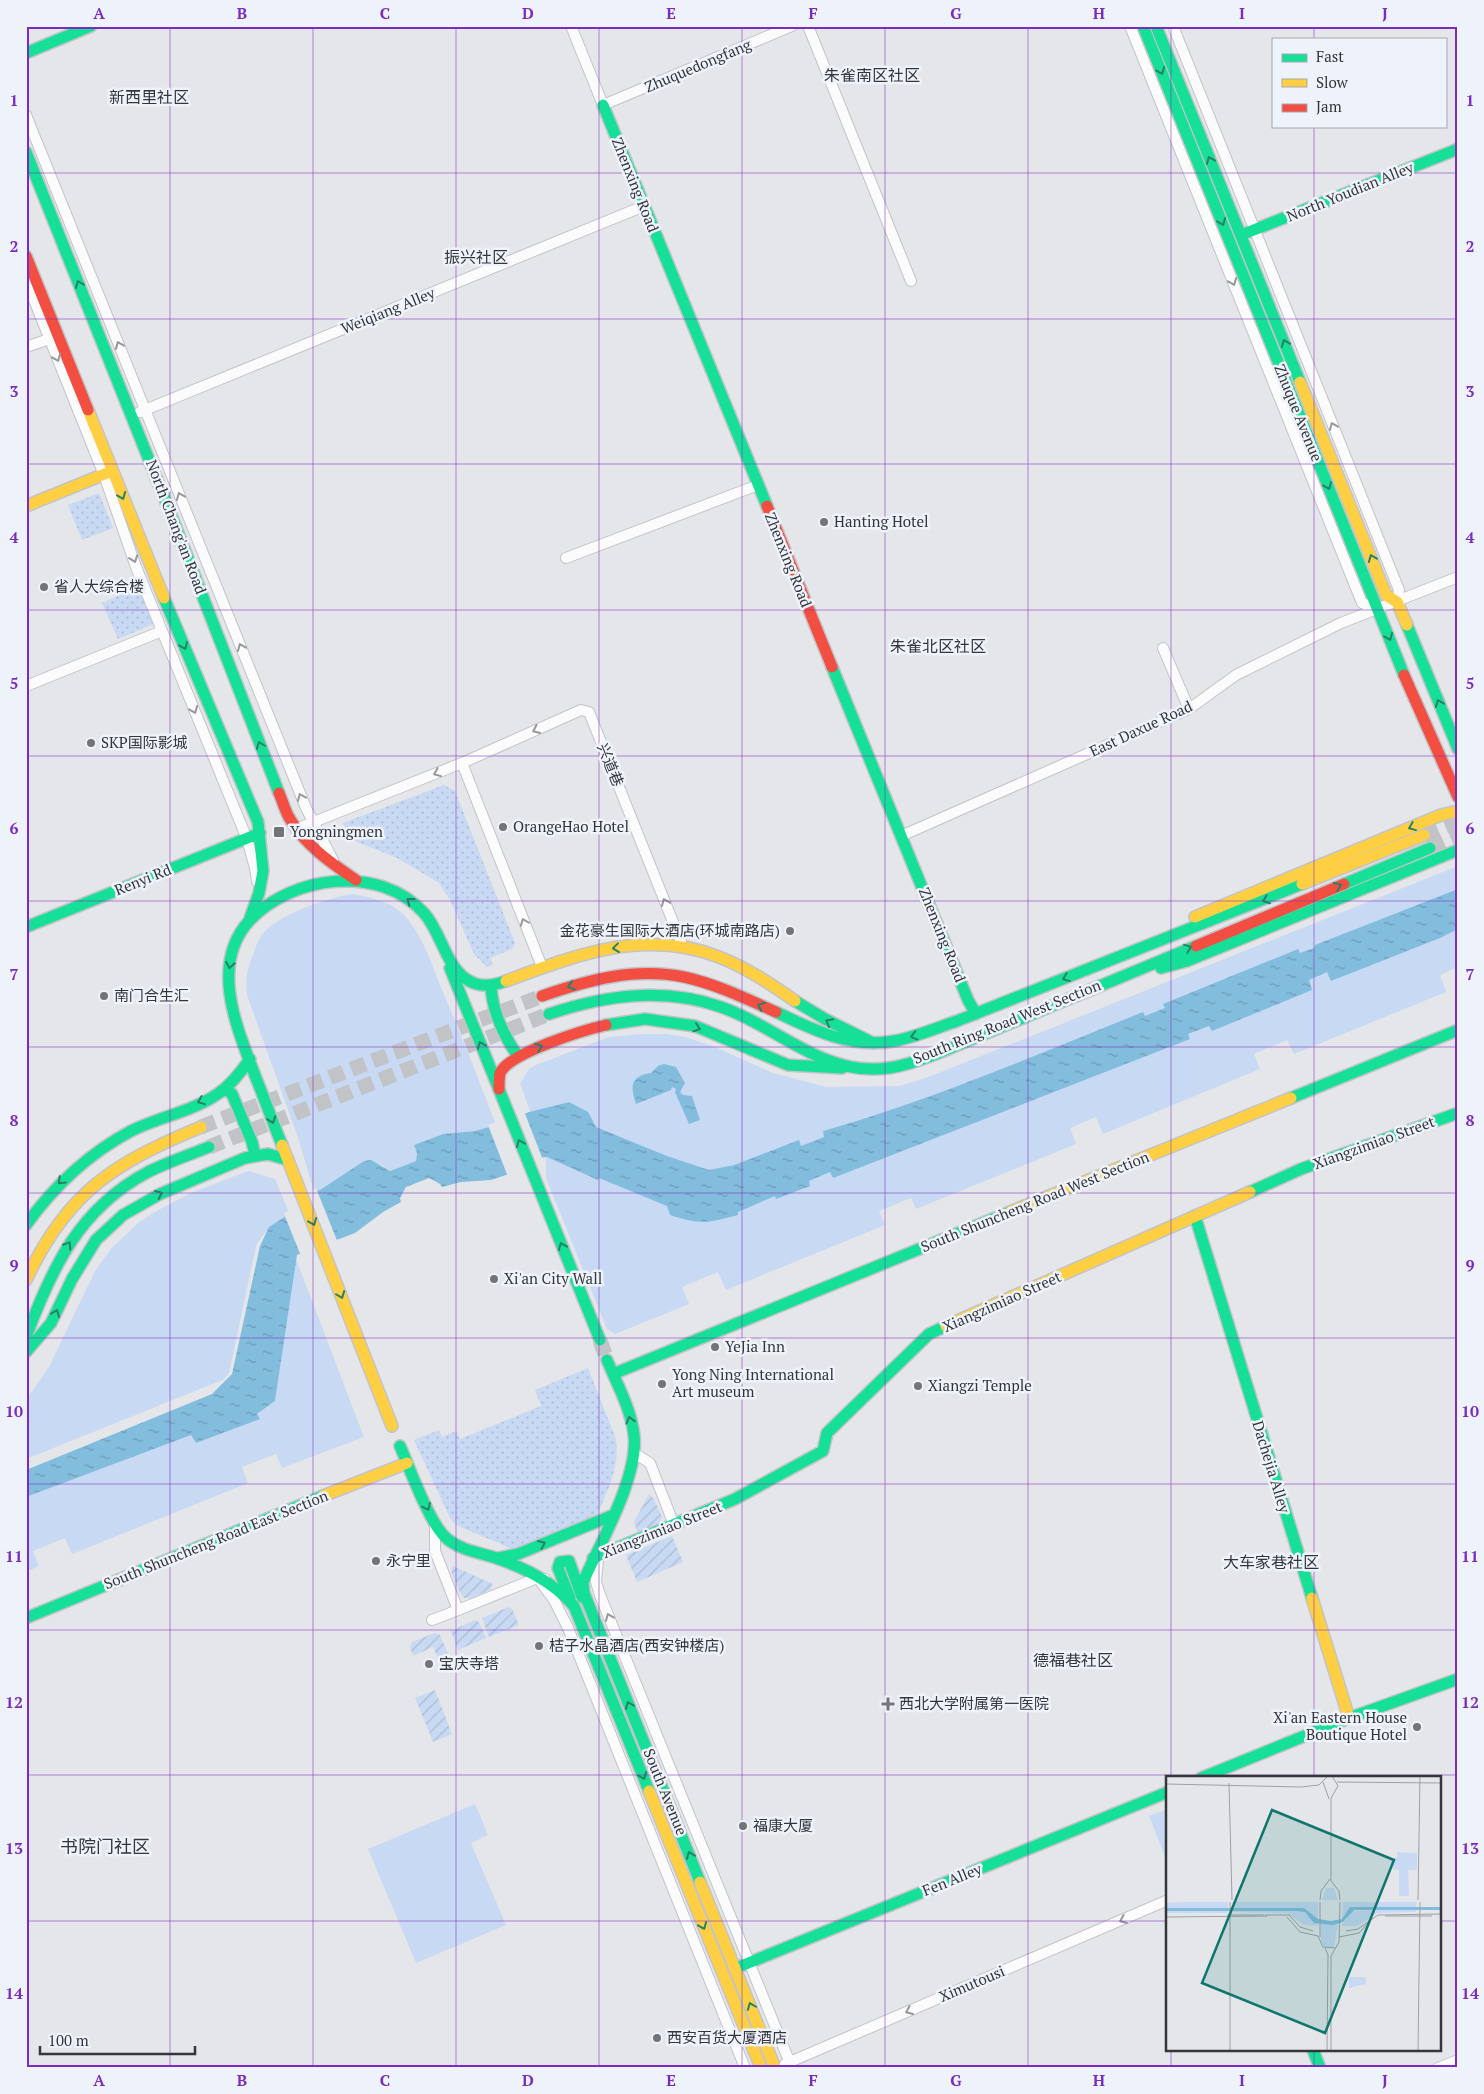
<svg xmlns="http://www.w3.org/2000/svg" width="1484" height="2094" viewBox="0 0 1484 2094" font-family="'PT Serif','Noto Sans SC',serif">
<defs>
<pattern id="grass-dots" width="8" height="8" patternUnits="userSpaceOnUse" patternTransform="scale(1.25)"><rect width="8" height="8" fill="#c8d9f3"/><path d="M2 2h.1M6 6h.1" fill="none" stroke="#acbbd1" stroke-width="1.8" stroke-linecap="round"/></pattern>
<pattern id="garden-furrows" width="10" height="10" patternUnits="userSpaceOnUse" patternTransform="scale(1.25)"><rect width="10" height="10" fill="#c8d9f3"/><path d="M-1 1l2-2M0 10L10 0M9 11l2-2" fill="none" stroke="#acbbd1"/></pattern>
<pattern id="water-ripples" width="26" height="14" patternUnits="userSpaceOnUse" patternTransform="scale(1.25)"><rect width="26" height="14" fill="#83bdde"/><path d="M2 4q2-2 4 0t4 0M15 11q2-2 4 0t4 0" fill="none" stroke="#6c9ab5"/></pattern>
</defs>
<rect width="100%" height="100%" fill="#e4e6ea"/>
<path fill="url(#grass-dots)" d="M99,493L113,528L82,540L68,505Z
M140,586L156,623L118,639L102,603Z
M444,785L455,791L515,943L512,949L490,958L493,965L487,967L474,954L450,900L439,883L397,858L350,839L343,823Z
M588,1368L616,1439C620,1467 608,1490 597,1515L513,1549L465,1529L456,1525L450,1518L414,1440L439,1430L442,1437L456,1431L460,1439L541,1406L535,1390Z"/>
<path fill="#c8d9f3" d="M1458,866V967L1440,975L1446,992L1294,1054L1287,1040L1254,1054L1260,1069L1103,1134L1096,1117L1070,1128L1076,1144L916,1209L911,1198L879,1211L885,1225L726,1290L718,1272L682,1287L689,1304L615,1334L607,1329L546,1178V1156L520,1083L529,1069L536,1065L609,1037L641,1034H666L685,1037L715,1047L773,1073L826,1087L899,1086L926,1078Z
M353,894C371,898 391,901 405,916C423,936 432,965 442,990C461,1035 479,1080 496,1125L475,1131L443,1134L414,1145L417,1152L416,1161L390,1171L382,1165L364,1161L320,1190L314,1191L297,1135L247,995C245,981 247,971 252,957C255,950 257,942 261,936C279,913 325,899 353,894Z
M248,1171L275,1179L288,1210L286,1217C272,1224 263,1233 256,1246L229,1373L223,1380L215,1383L26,1459V1400L49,1367L95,1271L111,1249L137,1224L151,1214L191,1193Z
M296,1259L364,1437L282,1468L276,1454L242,1467L248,1483L72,1554L65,1538L33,1551L39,1566L26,1572V1497L191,1434L196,1443L257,1414L275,1401Z
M475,1804L488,1835L471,1843L506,1925L416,1963L368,1849Z
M1168,1809V1864L1149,1816Z"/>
<path fill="url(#garden-furrows)" d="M649,1494L654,1499L662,1517L659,1524L638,1533L634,1522Z
M672,1536L683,1562L637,1582L626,1555Z
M453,1566L493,1584L490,1590L471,1598H464L460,1593L451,1571Z
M509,1607L512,1609L519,1625L489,1637L482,1618Z
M475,1620L479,1622L486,1638L458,1650L451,1631Z
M435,1633L440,1635L448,1654L438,1658L433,1647L413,1656L410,1647L412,1642Z
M435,1690L452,1734L433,1742L415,1698Z"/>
<path fill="url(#water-ripples)" d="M1458,889V929L1440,938L1331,981L1327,972L1309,980L1312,990L1212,1031L1209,1026L1188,1034L1190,1039L833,1178L830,1172L809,1181L810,1186L776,1199L775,1196L738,1212V1215C708,1223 700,1225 670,1215L667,1206L599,1178L598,1180L547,1157L538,1158L509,1174L491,1180L461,1182L442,1187L440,1184L429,1178L406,1187L400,1198L401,1202L383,1212L355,1233L297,1255L275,1401L257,1414L260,1419L196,1443L191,1435L26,1497V1470L212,1394L232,1374L260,1246L269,1227L286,1216L314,1191L320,1190L364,1161L371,1160L390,1171L416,1161L417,1153L414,1145L443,1134L475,1131L496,1125L529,1112L569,1102L588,1112L596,1127L667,1156L709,1170L734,1165L799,1140L801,1146L824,1137L823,1131C933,1100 1038,1054 1143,1012L1145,1016L1165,1008L1163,1004L1298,949L1300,953L1314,948L1315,945Z
M664,1064L676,1067L685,1083L680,1092L683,1095L692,1096L700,1120L689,1124L675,1092L676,1089L672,1087L671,1090L636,1104C630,1086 630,1076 651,1073L658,1066Z"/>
<path fill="#e4e6ea" d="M524,1111L543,1160L508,1177L488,1125Z
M316,1188L338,1243L301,1256L284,1214L310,1191Z"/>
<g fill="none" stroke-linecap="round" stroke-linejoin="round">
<path stroke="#c1c3c7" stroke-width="15" stroke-dasharray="15 8" stroke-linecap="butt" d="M1424,835L1458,821
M1430,848L1458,836
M201,1127L542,996
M209,1147L549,1014
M600,1340L607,1360"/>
<defs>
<path id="street" d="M571,26L603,105L792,26
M808,26L911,281
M1130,26L1362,603L1377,608
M1173,26L1399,590L1397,602
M26,115L306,808L333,860
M26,280L104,475L136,567L247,839L255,868L257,881
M26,347L55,337
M140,412L644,206
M566,558L758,485
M1163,648L1189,709
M26,686L162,631
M462,763L581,710L589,712L683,947
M296,829L462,763L542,967
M901,836L1189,709L1236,675L1341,623L1458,577
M634,1453L650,1463L674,1525
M435,1524V1551L458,1610L537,1578L545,1579
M598,1559L596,1582L600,1595L792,2068
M540,1581L554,1600L568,1628L745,2068
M432,1620L458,1610
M785,2064L1168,1900
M1438,2068L1458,2060"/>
<path id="fast" d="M1143,26L1404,675
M1156,26L1300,382
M26,53L91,26
M603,105L767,506
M26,152L175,525L279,793
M1241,235L1458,149
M164,598L258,822L263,871L259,893L250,918
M1407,625L1458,749
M832,667L968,1000L976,1014
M1344,884L1430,848
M26,927L260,833
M450,968L600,1340
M1161,968L1187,961L1458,850
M491,986C492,1010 504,1037 518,1056
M795,1001L825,1019L873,1043
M776,1012C813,1030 852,1049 894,1041C916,1037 936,1028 957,1021L1302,884
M549,1014C606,995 663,987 721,1007C772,1024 818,1071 875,1069C898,1069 920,1060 941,1052L1196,946
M606,1025L645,1019L695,1026L788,1065L842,1068
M226,1089L232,1094L252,1142L255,1155
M1291,1098L1458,1030
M282,1145C273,1123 265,1100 256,1078C238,1030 208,965 250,920C293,875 380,864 424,913C441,932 445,964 466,979C479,988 492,986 506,981
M1250,1192L1301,1169L1458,1113
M1195,1216L1312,1598
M26,1225C54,1186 88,1154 131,1131C159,1117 194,1111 219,1093C232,1084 241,1072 250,1059
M26,1337C52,1267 80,1208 148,1172C168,1162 189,1155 209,1147
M26,1352L51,1323L72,1279L96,1240L123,1215L160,1194L245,1158L268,1154L288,1160
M607,1360C617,1384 631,1409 634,1435C639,1476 600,1544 583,1582L584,1593L700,1882
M613,1374L1010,1212
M400,1446C410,1469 428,1519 444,1536C457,1549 476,1552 493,1557C525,1568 552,1581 574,1606L649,1791
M498,1558L518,1554L611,1516
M593,1558L735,1499L823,1451L827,1433L929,1334L946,1326
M570,1598L558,1568L560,1562L569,1561L582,1597
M26,1618L323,1496
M1201,1778L1349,1718L1458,1679
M736,1968L1168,1792
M1313,2050L1320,2068"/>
<path id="slow" d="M1300,382L1386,595L1397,602L1407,625
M88,410L164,598
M26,506L112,471
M1302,884L1424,835
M1195,917L1441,815L1458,811
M506,981C576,955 645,928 719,957C747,968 771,984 795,1001
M282,1145L392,1426
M1010,1212L1291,1098
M26,1280C67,1192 114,1163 201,1127
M946,1326L1250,1192
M323,1496L407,1463
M1312,1598L1349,1718
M649,1791L761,2068
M700,1882L775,2068"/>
<path id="jam" d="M26,256L88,410
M767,506L832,667
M1404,675L1458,797
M279,793C283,802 285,811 290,819C305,845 331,863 356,880
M1196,946L1344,884
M542,996C588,980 635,967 684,977C716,984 747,999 776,1012
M499,1089C499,1084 499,1078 500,1073C509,1053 584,1030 606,1025"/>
</defs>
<use href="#street" stroke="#c2c4c8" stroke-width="12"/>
<use href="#fast" stroke="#c2c4c8" stroke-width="14"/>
<use href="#slow" stroke="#c2c4c8" stroke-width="14"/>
<use href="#jam" stroke="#c2c4c8" stroke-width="14"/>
<use href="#street" stroke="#fbfbfc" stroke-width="10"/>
<use href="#fast" stroke="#16e098" stroke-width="11"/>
<use href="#slow" stroke="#ffcf43" stroke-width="11"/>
<use href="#jam" stroke="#f24e42" stroke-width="11"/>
</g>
<defs><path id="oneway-chevron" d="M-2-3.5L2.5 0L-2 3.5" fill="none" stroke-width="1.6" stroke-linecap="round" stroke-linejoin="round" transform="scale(1.25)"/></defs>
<g stroke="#268264">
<use href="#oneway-chevron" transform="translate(1161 71) rotate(68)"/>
<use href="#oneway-chevron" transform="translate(1210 160) rotate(-112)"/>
<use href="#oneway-chevron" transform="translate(1222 222) rotate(68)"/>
<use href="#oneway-chevron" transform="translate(79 284) rotate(-112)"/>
<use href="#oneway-chevron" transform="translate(1285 343) rotate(-112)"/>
<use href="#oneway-chevron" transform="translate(1328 486) rotate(68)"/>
<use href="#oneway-chevron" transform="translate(122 496) rotate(68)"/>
<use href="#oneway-chevron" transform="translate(1372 558) rotate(-112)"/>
<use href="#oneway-chevron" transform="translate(1389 637) rotate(68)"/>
<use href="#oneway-chevron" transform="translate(184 646) rotate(67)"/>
<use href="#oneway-chevron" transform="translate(1439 703) rotate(-112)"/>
<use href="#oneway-chevron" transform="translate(260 745) rotate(-111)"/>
<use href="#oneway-chevron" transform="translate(1412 827) rotate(158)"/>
<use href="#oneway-chevron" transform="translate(1338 886) rotate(-22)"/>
<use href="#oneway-chevron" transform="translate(1266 900) rotate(159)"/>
<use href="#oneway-chevron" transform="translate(410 901) rotate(-143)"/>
<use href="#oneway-chevron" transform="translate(616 948) rotate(173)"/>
<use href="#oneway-chevron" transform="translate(1188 948) rotate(-22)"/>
<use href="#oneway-chevron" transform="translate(230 965) rotate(100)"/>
<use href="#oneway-chevron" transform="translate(1066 978) rotate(158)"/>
<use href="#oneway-chevron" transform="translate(571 986) rotate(163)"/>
<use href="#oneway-chevron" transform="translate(761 1006) rotate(-155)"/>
<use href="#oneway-chevron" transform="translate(829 1022) rotate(-152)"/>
<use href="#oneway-chevron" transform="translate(697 1028) rotate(18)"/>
<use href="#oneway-chevron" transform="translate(914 1036) rotate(165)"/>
<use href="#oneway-chevron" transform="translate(481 1045) rotate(-112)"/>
<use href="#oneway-chevron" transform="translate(539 1047) rotate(-21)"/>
<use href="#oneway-chevron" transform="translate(201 1101) rotate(158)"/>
<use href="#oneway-chevron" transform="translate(272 1120) rotate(70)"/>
<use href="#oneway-chevron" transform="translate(520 1143) rotate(-112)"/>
<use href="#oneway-chevron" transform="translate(61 1181) rotate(136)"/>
<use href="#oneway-chevron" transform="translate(159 1194) rotate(-25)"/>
<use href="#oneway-chevron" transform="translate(313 1222) rotate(68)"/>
<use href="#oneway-chevron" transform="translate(68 1245) rotate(-57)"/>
<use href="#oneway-chevron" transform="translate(562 1246) rotate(-112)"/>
<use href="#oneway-chevron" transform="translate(341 1295) rotate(69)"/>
<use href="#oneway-chevron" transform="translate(56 1313) rotate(-68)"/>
<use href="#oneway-chevron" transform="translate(630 1420) rotate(-105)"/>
<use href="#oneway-chevron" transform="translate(427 1507) rotate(65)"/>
<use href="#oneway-chevron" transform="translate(542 1544) rotate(-23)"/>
<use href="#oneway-chevron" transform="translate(629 1705) rotate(-112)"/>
<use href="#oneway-chevron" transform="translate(643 1776) rotate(68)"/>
<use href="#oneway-chevron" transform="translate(690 1855) rotate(-112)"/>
<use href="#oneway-chevron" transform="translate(703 1926) rotate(68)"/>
<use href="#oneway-chevron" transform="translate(751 2006) rotate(-111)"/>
</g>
<g stroke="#98989b">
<use href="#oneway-chevron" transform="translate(1233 282) rotate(68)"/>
<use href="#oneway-chevron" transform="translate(119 345) rotate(-112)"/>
<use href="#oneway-chevron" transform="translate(57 358) rotate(68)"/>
<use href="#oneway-chevron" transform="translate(1333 426) rotate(-112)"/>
<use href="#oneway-chevron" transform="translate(180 496) rotate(-112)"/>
<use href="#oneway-chevron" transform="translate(134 559) rotate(70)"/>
<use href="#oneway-chevron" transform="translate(241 647) rotate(-112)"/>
<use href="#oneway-chevron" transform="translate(194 710) rotate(68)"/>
<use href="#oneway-chevron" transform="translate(536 730) rotate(156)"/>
<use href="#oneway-chevron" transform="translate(437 773) rotate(158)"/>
<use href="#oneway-chevron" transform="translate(301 797) rotate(-112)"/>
<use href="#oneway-chevron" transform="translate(665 902) rotate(-112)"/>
<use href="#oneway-chevron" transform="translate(524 922) rotate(-111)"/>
<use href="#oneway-chevron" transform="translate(609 1617) rotate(-112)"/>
<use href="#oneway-chevron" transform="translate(1123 1920) rotate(157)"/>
<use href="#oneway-chevron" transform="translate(909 2011) rotate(157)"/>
</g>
<path fill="none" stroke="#7b2cbf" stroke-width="1" stroke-opacity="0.55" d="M170,26V2068M313,26V2068M456,26V2068M599,26V2068M742,26V2068M885,26V2068M1028,26V2068M1171,26V1778M1314,26V39M1314,126V1778M26,173H1458M26,319H1458M26,464H1458M26,610H1458M26,756H1458M26,901H1458M26,1047H1458M26,1193H1458M26,1338H1458M26,1484H1458M26,1630H1458M26,1775H1458M26,1921H1168M1440,1921H1458M1171,2050V2068M1314,2050V2068"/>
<g fill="#727478" stroke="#eef3fb" stroke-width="2">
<circle cx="824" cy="522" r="5"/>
<circle cx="44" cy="587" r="5"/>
<circle cx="91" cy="743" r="5"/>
<circle cx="503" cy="827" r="5"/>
<rect x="273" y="826" width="12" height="12" rx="2.5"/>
<circle cx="790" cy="931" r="5"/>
<circle cx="104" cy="996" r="5"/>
<circle cx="494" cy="1279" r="5"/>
<circle cx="715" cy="1347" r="5"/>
<circle cx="662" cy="1384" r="5"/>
<circle cx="918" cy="1386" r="5"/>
<circle cx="376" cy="1561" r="5"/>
<circle cx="539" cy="1646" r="5"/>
<circle cx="429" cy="1664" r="5"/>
<path d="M885.5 1696.5h5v5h5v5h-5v5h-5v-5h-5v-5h5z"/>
<circle cx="1417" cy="1727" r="5"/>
<circle cx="743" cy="1826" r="5"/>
<circle cx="657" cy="2038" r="5"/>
</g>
<g text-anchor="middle" stroke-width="5" stroke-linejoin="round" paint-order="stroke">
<g font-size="15" fill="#34363a" stroke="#eef3fb">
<text transform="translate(698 66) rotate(-23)" y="5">Zhuquedongfang</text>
<text transform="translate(635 185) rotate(68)" y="5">Zhenxing Road</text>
<text transform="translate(1350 192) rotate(-22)" y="5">North Youdian Alley</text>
<text transform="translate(388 311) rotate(-22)" y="5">Weiqiang Alley</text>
<text transform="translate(1298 413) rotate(68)" y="5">Zhuque Avenue</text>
<text transform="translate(176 527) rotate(69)" y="5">North Chang'an Road</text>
<text transform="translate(788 560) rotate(68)" y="5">Zhenxing Road</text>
<text transform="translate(1141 729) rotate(-25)" y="5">East Daxue Road</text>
<text transform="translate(610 765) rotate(68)" y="5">兴道巷</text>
<text transform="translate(143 880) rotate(-22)" y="5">Renyi Rd</text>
<text transform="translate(942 935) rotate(68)" y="5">Zhenxing Road</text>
<text transform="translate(1007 1022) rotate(-22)" y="5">South Ring Road West Section</text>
<text transform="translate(1374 1143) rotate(-20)" y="5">Xiangzimiao Street</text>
<text transform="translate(1035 1202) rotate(-22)" y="5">South Shuncheng Road West Section</text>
<text transform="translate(1002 1302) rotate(-24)" y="5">Xiangzimiao Street</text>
<text transform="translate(1271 1467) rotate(73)" y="5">Dachejia Alley</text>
<text transform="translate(662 1530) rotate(-22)" y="5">Xiangzimiao Street</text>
<text transform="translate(216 1540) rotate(-22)" y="5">South Shuncheng Road East Section</text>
<text transform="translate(665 1792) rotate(68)" y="5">South Avenue</text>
<text transform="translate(952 1880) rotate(-22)" y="5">Fen Alley</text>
<text transform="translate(972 1984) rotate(-23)" y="5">Ximutousi</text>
</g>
<g font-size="15" fill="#34363a" stroke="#eef3fb" text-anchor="start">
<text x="834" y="527">Hanting Hotel</text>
<text x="54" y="592">省人大综合楼</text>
<text x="101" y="748">SKP国际影城</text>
<text x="513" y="832">OrangeHao Hotel</text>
<text x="290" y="837">Yongningmen</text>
<text x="780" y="936" text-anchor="end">金花豪生国际大酒店(环城南路店)</text>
<text x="114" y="1001">南门合生汇</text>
<text x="504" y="1284">Xi'an City Wall</text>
<text x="725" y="1352">YeJia Inn</text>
<text x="672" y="1380">Yong Ning International<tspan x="672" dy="17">Art museum</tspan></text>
<text x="928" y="1391">Xiangzi Temple</text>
<text x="386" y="1566">永宁里</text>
<text x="549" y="1651">桔子水晶酒店(西安钟楼店)</text>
<text x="439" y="1669">宝庆寺塔</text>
<text x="899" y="1709">西北大学附属第一医院</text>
<text x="1407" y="1723" text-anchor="end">Xi'an Eastern House<tspan x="1407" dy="17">Boutique Hotel</tspan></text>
<text x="753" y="1831">福康大厦</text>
<text x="667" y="2043">西安百货大厦酒店</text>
</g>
<g font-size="16" fill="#34363a" stroke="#eef3fb">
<text x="872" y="81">朱雀南区社区</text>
<text x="149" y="103">新西里社区</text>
<text x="476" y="263">振兴社区</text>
<text x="938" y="652">朱雀北区社区</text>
<text x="1271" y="1568">大车家巷社区</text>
<text x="1073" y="1666">德福巷社区</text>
</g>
<g font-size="18" fill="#34363a" stroke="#eef3fb">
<text x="105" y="1853">书院门社区</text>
</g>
</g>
<g transform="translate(1166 1776)">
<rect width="275" height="275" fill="#e4e6ea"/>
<path d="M160,112H168L172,124H156Z" fill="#c8d9f3"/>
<path d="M231,76L251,77V94H242L243,120H233V94L227,93L224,84L231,81ZM17,126H62V137H0V127ZM66,126H152V150L138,149L121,137L67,136ZM177,126H251L250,131H190L176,143ZM250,133V136L212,137L191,150H175L186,135ZM155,147L172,148L168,171H159L155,165ZM183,201H200V208L183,212Z" fill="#c8d9f3"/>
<path d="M184,131H275V134H188L177,146L167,149L148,147L139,136L130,135H0V132H138L152,143L165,145L176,143Z" fill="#83bdde"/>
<path fill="none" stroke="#9ea0a4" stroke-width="1" d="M166,0L172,10L165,22V105L173,115L174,124M157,6L163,23M171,6L275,7M63,7L66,124M0,8L135,11L153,9L162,0M154,124L155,115L164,103M252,124L254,0M61,139H98M99,139H123L134,151L147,155M219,140H266M0,141L101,140M121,141L134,156L152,160L157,171L169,172M180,155L192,153L212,139L275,138M154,161V126M173,161L193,157L203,146M159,172L162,179L161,275M64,275V126M165,275V180L173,166L174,126M252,275L254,126"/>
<path fill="#0f766e" fill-opacity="0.15" stroke="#0f766e" stroke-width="2.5" d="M106,34L228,84L159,257L36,207Z"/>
<rect width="275" height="275" fill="none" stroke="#34363a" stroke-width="2.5"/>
</g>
<rect width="1484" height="2094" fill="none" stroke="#eef3fb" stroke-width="55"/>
<rect x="1272" y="38" width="175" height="90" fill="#eef3fb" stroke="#a4a7ae"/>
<rect x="1282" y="54" width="25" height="8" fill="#16e098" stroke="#a4a7ae"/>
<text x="1316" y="62" font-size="15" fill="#34363a">Fast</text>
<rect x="1282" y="79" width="25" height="8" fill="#ffcf43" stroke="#a4a7ae"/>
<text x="1316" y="88" font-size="15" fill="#34363a">Slow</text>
<rect x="1282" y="104" width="25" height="8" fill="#f24e42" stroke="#a4a7ae"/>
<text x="1316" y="112" font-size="15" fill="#34363a">Jam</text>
<path d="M40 2046v8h155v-8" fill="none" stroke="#34363a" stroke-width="2.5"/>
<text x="48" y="2046" font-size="15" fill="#34363a" stroke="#eef3fb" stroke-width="4" paint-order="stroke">100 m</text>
<rect x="28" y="28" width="1428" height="2038" fill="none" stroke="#7b2cbf" stroke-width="2"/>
<g font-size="16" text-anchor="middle" font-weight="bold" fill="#7b2cbf">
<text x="99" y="19">A</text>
<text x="242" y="19">B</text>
<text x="385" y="19">C</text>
<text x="528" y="19">D</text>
<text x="671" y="19">E</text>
<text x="813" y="19">F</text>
<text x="956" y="19">G</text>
<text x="1099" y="19">H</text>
<text x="1242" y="19">I</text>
<text x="1385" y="19">J</text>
<text x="14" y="106">1</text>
<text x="1470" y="106">1</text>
<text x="14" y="252">2</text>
<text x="1470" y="252">2</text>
<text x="14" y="397">3</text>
<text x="1470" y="397">3</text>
<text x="14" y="543">4</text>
<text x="1470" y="543">4</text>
<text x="14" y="689">5</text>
<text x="1470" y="689">5</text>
<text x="14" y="834">6</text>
<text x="1470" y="834">6</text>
<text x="14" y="980">7</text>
<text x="1470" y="980">7</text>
<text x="14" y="1126">8</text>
<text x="1470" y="1126">8</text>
<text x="14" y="1271">9</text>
<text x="1470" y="1271">9</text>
<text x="14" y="1417">10</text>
<text x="1470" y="1417">10</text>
<text x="14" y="1562">11</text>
<text x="1470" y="1562">11</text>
<text x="14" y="1708">12</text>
<text x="1470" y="1708">12</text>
<text x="14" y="1854">13</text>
<text x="1470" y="1854">13</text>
<text x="14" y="1999">14</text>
<text x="1470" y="1999">14</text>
<text x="99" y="2086">A</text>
<text x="242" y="2086">B</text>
<text x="385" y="2086">C</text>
<text x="528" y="2086">D</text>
<text x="671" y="2086">E</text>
<text x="813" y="2086">F</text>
<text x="956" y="2086">G</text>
<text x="1099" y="2086">H</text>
<text x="1242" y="2086">I</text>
<text x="1385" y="2086">J</text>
</g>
</svg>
